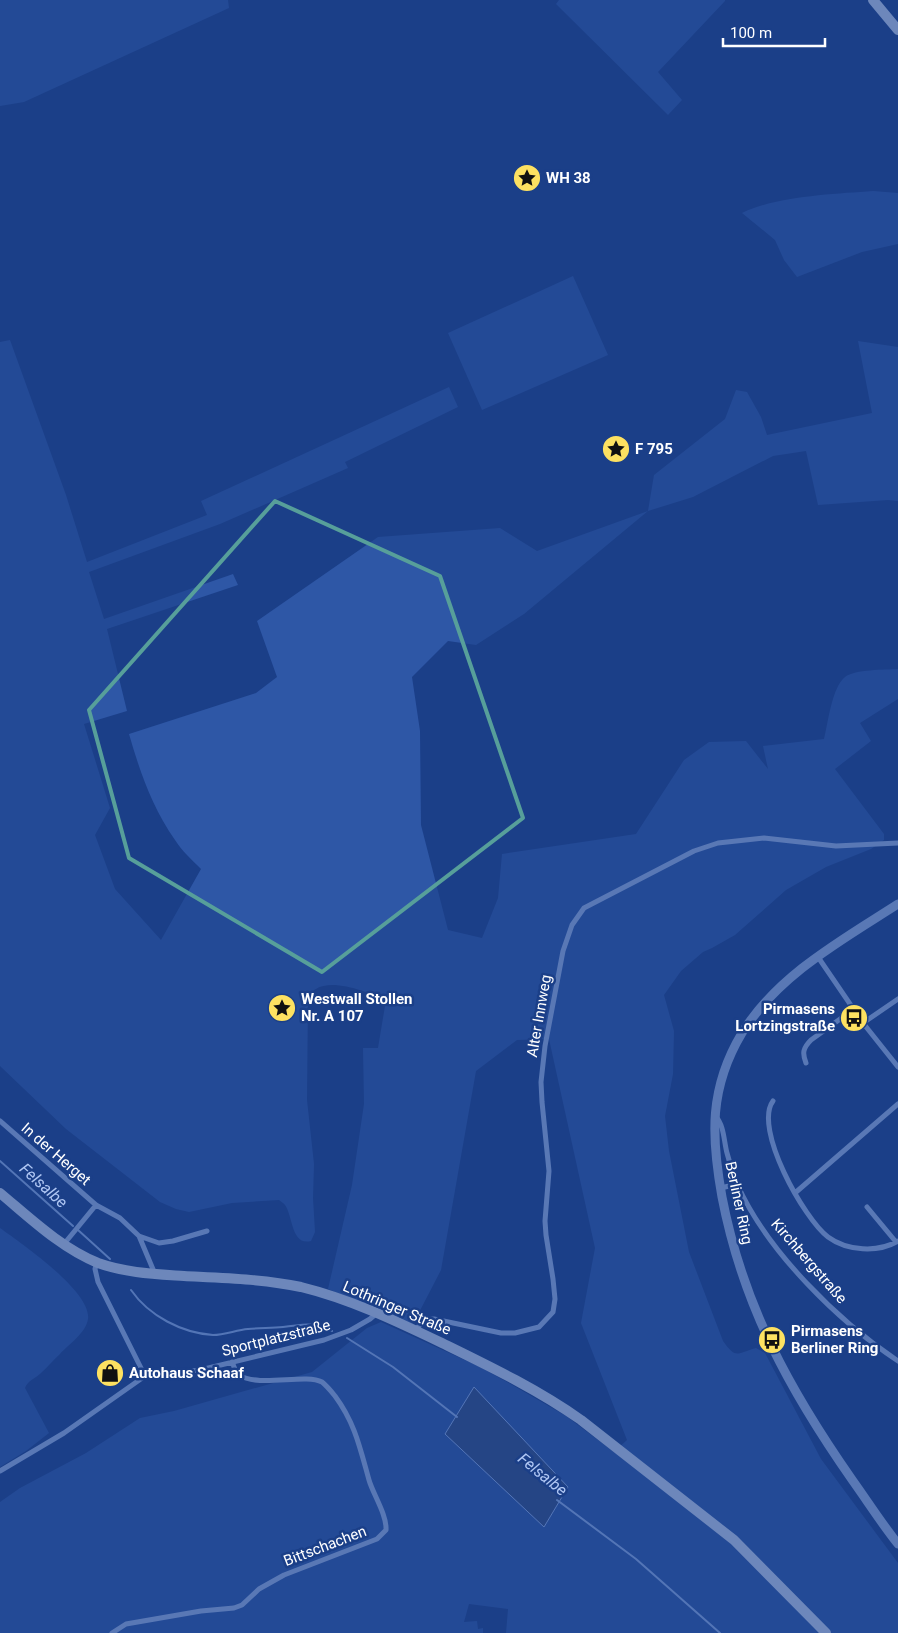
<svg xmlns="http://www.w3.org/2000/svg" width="898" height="1633" viewBox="0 0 898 1633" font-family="Roboto,sans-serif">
<rect width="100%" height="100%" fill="#1b3f88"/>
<path fill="#2e57a6" d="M0,0H228L229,8L24,102L0,106Z
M559,0H725V1L658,72L682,100L668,115L556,4Z
M873,191L898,193V244L862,252L797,277L784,260L775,240L742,213C777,196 834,194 873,191Z
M573,276L608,355L482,410L448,333Z
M10,340L66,495L87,562L207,515L201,501L449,387L458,407L345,462L348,468L220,524L89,572L104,619L233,574L238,585L107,629L127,711L84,724L110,808L95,835L115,889L161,940L201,869C192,860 182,851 175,840C152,807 140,772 129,734L256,693L277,677L257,621L378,537L500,528L537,551L648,511L654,475L725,419L736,390L747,392L761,417L767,435L872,413L858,341L898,347V501L888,500L818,505L806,451L773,456L693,497L648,511L524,614L476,645L448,641L412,677L420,731L421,825L448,930L482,938L498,898L502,854L636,834L684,760L709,742L746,741L768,769L763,746L824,739C828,723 832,687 845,677C855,669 885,670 898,669V699L860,723L871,741L835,769L884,834V840L871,849L826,867L786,890L735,935L712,948L703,952L681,971L664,995L674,1031L673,1074L665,1116L669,1151L689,1252L723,1341C736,1359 736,1354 756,1348L765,1353L821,1459L898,1563V1633H506L508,1609L469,1604L464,1622L477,1621L478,1629L483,1628V1633H0V1502L20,1488L86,1453L140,1418L174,1411L312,1372L367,1328L381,1322L478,1366L507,1382L566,1416L614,1452L627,1440L581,1323L595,1248L549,1039L517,1040L476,1071L441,1270L413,1324L328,1289L352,1185L364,1104L363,1048H378L386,1000C370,993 333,978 316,989C313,990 310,995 308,998L307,1100L314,1164L313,1198L315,1232L311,1241C291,1246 293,1216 285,1205C284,1203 281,1202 279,1200L232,1203L189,1212L176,1209L160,1202L66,1129L0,1066V342Z
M0,1228C21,1243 92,1292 88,1319C86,1333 69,1344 60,1354C53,1360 48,1367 41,1373C35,1379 28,1380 25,1388L49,1433L26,1451L0,1467Z"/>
<path fill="#324c82" stroke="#97b6ee" d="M474,1387L568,1487L544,1527L445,1434Z"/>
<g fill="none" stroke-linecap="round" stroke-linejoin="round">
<path stroke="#97b6ee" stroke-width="2" d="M0,1161L73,1226
M78,1230L110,1259
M131,1290C149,1316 182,1333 213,1335C225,1335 236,1330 248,1329C259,1328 271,1328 283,1327C306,1325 308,1321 332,1331
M347,1338L393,1367L457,1417
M557,1500L636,1559L720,1633"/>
<path stroke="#a4bdec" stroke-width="5" d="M818,957L863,1023L898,1067
M863,1023L898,999
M806,1063C802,1053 803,1048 811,1040L854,1009
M773,1101C753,1128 804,1219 828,1237C847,1251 878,1253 898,1241
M716,1117C724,1125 724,1142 727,1153C730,1164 733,1175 738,1186C768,1252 838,1321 898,1361
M0,1121L96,1205L120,1218L139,1236L159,1243L173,1241L207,1231
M721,1188L737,1184
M795,1193L898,1104
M867,1207L896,1242
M139,1236L155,1274
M64,1244L96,1205
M97,1262L95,1269L98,1282L145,1376
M415,1330L425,1320L434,1319L501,1333H515L539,1327L553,1312L555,1299L553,1279L546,1235L545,1221L549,1171L542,1102L541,1082L545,1046L563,951L572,925L584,908L694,851L718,843L764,838L836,846L898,843
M0,1471L64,1433L145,1376L200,1370L324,1340L351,1330L370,1319L377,1313
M112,1633L126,1624L201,1611L234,1608L242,1605L259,1589L284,1575L377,1539L386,1530C387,1515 373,1494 369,1480C360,1448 355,1423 335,1396C331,1391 327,1386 322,1382C305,1373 259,1388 239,1375C235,1372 234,1366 232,1362"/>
<path stroke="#a4bdec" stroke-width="9" d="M898,904C842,940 778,975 742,1033C709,1088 711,1136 722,1197C743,1306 790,1391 853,1481C868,1502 882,1524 898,1544"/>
<path stroke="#d0def9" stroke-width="10" d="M873,0L898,30
M0,1193C30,1218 61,1248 98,1263C126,1273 155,1274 184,1276C223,1278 263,1279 301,1287C350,1299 396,1321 442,1343C489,1366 537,1389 581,1420L734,1540L826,1633"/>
</g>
<path d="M0 0H898V1633H0ZM275,501L440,576L523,818L322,972L129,858L89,710Z" fill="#1b3f88" fill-opacity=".55" fill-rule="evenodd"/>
<path fill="none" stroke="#579f9a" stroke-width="4" stroke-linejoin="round" d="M275,501L440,576L523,818L322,972L129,858L89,710Z"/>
<defs>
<symbol id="sight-disc" viewBox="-11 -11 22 22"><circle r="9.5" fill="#fde161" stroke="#1b3f88"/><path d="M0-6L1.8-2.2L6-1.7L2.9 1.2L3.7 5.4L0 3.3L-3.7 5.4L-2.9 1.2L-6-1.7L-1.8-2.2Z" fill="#111"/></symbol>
<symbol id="bus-disc" viewBox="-11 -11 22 22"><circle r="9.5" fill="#fde161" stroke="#1b3f88"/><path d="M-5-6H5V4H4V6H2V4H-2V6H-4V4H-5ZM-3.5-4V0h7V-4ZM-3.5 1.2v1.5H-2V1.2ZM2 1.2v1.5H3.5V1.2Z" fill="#111"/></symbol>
<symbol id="shop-disc" viewBox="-11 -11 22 22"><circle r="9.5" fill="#fde161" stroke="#1b3f88"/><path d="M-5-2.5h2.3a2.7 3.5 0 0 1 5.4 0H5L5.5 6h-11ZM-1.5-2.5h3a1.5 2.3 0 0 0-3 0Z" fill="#111"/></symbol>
</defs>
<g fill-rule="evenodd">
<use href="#sight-disc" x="511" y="162" width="32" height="32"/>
<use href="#sight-disc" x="600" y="433" width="32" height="32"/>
<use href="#sight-disc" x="266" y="992" width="32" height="32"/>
<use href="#bus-disc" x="838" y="1002" width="32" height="32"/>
<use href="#bus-disc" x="756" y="1324" width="32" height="32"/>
<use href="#shop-disc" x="94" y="1357" width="32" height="32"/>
</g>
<g text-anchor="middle" stroke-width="5" stroke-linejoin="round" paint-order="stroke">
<g font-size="15" font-weight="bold" fill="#fff" stroke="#1b3f88" text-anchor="start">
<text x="546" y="183">WH 38</text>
<text x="635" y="454">F 795</text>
<text x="301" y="1004">Westwall Stollen<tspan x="301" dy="17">Nr. A 107</tspan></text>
<text x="835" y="1014" text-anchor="end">Pirmasens<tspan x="835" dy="17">Lortzingstraße</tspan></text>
<text x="791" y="1336">Pirmasens<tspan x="791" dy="17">Berliner Ring</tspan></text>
<text x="129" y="1378">Autohaus Schaaf</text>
</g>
<g font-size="15" fill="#fff" stroke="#1b3f88">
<text transform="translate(539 1016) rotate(-80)" y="5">Alter Innweg</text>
<text transform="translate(56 1154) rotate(41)" y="5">In der Herget</text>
<text transform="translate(739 1203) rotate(78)" y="5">Berliner Ring</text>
<text transform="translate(809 1261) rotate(49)" y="5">Kirchbergstraße</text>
<text transform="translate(397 1308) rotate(23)" y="5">Lothringer Straße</text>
<text transform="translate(276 1338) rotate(-14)" y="5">Sportplatzstraße</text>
<text transform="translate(325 1546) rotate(-21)" y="5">Bittschachen</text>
</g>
<g font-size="16" font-style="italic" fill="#b0c7f4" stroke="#1b3f88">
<text transform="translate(44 1185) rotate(42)" y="6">Felsalbe</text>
<text transform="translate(543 1474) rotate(39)" y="6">Felsalbe</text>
</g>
</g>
<path d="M723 38v8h102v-8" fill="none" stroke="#ffffff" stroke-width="2.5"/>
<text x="730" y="38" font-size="15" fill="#ffffff" stroke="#1b3f88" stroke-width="4" paint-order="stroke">100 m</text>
</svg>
